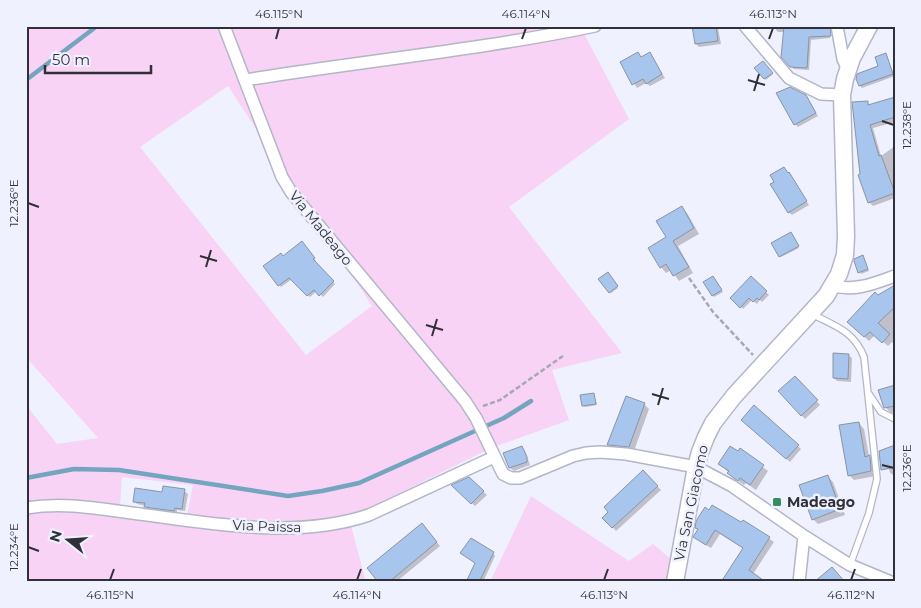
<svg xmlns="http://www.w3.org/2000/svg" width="921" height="608" viewBox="0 0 921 608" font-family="Montserrat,sans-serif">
<rect width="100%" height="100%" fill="#eff1ff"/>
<path fill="#f8d3f5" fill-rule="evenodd" d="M26,26H580L629,119L509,207L622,353L552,370L569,420L491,448L349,518L366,582H26V405L57,444L98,438L26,357ZM228,86L372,306L306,355L140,147ZM122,477L193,485L187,515L120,505Z
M531,496L629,561L653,544L684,570L682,582H490Z"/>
<path fill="#0003" d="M705,26H716L718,28L721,44L699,47L696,44Z
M775,26H830V38L811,40L809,70L794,69L790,66L785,32H778L776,30Z
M650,54L665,78L650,86L646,83L637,88L621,63Z
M885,55L895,76L862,88L860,86L879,66Z
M763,62L773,74L766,80L756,68Z
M805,96L818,116L798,127L795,124Z
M895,98V122L873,128L881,156L895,146V182L893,183L895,198L873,206L869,202L862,175L867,102L871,106Z
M789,174L809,205L792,215L788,212Z
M681,208L687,213L699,234L678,246L693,273L679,281L671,270L666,273L661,267L668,238Z
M792,235L799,248L781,257L780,256Z
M304,245L316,261L314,262L335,284L323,297L317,291L310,297L292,279L281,287L279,285L283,257Z
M864,258L869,271L861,274L855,261Z
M608,274L618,288L611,293L610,292Z
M751,278L769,295L762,302L760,300L757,304L752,300L743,309L732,298Z
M714,279L723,292L714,297L705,283Z
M895,289V344L892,342L888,346L875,335L869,341L853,327L878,296Z
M848,355L852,358L851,382L837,381L834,378Z
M795,377L820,405L805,419L780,391Z
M895,387V412L891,413L886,408L880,391Z
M594,394L597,405L585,407L583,406Z
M644,404L649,409L634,451L613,450L608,445Z
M754,407L801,449L790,462L746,423Z
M859,423L864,429L869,456L875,461L876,476L854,480L849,475Z
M895,446V476L890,473L889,469L883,470L882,469Z
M522,447L525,451L530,465L514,471L510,468L504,454Z
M740,450L768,471L756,490L746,483L744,485L734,478L720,464L738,453Z
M643,472L661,490L616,531L604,518Z
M827,476L833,482L845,515L818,524L813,519Z
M469,478L487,495L475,506L453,486Z
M184,491L188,494L185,511L177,510V514L149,509L146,506L137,504L134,501L163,493Z
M743,521L774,542L753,574L722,582L744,549L720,534L711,548L699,541V530L741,524Z
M425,528L440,546L396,582H380Z
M493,553L495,556L483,582H467Z"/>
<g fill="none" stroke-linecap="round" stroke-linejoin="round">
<path stroke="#73a5bf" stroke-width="4.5" d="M26,80L97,26
M26,478L74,469L119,470L288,496L322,491L359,483L504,418L531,401"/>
</g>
<path fill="#a7c5ed" stroke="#8a94a2" d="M692,26H716L718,41L695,44Z
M784,26H830L831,36L809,37L807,68L790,67L781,57Z
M638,52L641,57L650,52L662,74L646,84L643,79L632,85L620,62Z
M886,53L893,74L859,86L856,79L857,74L878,66L875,57Z
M763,61L773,73L764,79L754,68Z
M790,87L806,95L816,113L794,125L776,93Z
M895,97V117L870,125L879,156L881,155L895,193L868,203L858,175L860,174L852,102L868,101V105Z
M784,167L788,173L789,172L807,201L788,213L770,184L774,182L770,175Z
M682,206L694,228L673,241L689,267L673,276L666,264L660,268L648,248L666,237L656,221Z
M791,232L799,246L779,257L771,243Z
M302,241L315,258L313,259L334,281L319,296L314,290L307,296L289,278L278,286L263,266L281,253L283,256Z
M863,255L868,269L858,273L854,261V259Z
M608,272L618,286L609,293L598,279Z
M713,276L722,290L712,296L703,282Z
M751,276L767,291L759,300L757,298L753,302L749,298L740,308L730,298Z
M895,285V307L878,323L890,334L882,343L870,332L864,337L847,322L875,292L878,295Z
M833,353L849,354L848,379L833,378Z
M795,376L818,400L801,416L778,391Z
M895,385V406L884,408L878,390Z
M594,393L596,404L582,406L580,395Z
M626,396L645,403L629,447L607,445Z
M754,405L799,445L786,459L741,420Z
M859,422L865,457L870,455L871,471L848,476L839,425Z
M895,445V467L881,470L879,451Z
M522,446L527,457V462L509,468L503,453Z
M730,446L738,451L740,448L764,465L750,485L740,478L738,481L727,473L729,471L718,464Z
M643,470L658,486L612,528L602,518L608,512L604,507Z
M828,475L840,509L812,520L799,485Z
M469,477L484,491L471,504L451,485Z
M163,486L185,489L182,509L175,508L174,511L144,507L145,503L133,502L135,488L162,492Z
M712,505L741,522L743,520L770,537L749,570L766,582H721L743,548L715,530L706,545L693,537L698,529L695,528L696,521L705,507L709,510Z
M422,523L437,542L389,582H378L367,568Z
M471,538L494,552L479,582H466L475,563L460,553Z
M832,567L845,582H814Z"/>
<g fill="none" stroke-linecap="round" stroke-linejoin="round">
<defs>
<path id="lane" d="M812,314C835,326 854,331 864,357L877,479L869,513L850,565
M869,394L881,412L895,419"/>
<path id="street" d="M224,26L282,177L291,192L465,401L476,418L503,474L511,478H520L573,456L586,453L600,452L626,454L696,467L732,486L804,536L850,565L891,582
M745,26L789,78L821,94L842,95
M837,26L843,59L848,70
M245,80C362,61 479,50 595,26
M833,286C857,291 872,284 895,276
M26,508C63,502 95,508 132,513C208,523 295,540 369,515L494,457
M799,582L804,536"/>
<path id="secondary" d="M675,582L696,467L700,452L706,437L713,423L734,396L826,296L839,274L845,255L846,236L842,95L845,79L852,58L869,26"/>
</defs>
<use href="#lane" stroke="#b4b6c7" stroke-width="8"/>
<use href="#street" stroke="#b4b6c7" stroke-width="14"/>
<use href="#secondary" stroke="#b4b6c7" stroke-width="19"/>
<path stroke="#a6a8b3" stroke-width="2.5" stroke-dasharray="5 2.5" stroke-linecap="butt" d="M689,278L713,312L753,355
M483,406L500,400L563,356"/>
<use href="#lane" stroke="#fff" stroke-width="5.5"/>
<use href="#street" stroke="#fff" stroke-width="11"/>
<use href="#secondary" stroke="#fff" stroke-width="16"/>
</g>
<path fill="none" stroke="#303138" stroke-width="2" d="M276,39L279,28M522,39L526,28M769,39L773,28M748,80L765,85M754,91L759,74M882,121L894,125M28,203L39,207M200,256L217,261M206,267L211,250M426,325L443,330M432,336L437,319M652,394L669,399M658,405L663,388M882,465L894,468M28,547L39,551M110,580L114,569M357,580L361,569M604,580L608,569M851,580L855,569"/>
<rect fill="#378d60" stroke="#eff1ff" stroke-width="2" x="772" y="497" width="10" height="10" rx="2.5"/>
<g text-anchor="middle" stroke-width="5" stroke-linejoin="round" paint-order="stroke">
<g font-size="14" fill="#303138" stroke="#eff1ff">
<text transform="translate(321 228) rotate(51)" y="5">Via Madeago</text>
<text transform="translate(691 503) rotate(-78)" y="5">Via San Giacomo</text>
<text transform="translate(267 526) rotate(2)" y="5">Via Paissa</text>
</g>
<g font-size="14" font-weight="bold" fill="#303138" stroke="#eff1ff" text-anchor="start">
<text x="787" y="507">Madeago</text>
</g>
</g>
<rect width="921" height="608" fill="none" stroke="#eff1ff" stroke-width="55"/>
<g transform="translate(68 540) rotate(287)" stroke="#eff1ff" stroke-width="4" paint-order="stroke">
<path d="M0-4L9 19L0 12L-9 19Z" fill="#303138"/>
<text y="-8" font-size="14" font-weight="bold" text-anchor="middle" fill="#303138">N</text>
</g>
<path d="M45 65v8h106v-8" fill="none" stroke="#303138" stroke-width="2.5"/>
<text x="52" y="65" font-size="15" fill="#303138" stroke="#eff1ff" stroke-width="4" paint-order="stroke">50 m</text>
<rect x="28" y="28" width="866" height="552" fill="none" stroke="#303138" stroke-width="2"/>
<g font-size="12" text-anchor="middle" fill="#303138">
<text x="279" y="18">46.115°N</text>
<text x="526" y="18">46.114°N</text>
<text x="773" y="18">46.113°N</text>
<text transform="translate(907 125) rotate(-90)" y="4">12.238°E</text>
<text transform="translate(14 203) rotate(-90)" y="4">12.236°E</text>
<text transform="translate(907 468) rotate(-90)" y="4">12.236°E</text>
<text transform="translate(14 547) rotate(-90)" y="4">12.234°E</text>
<text x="110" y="599">46.115°N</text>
<text x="357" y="599">46.114°N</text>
<text x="604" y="599">46.113°N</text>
<text x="851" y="599">46.112°N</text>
</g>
</svg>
